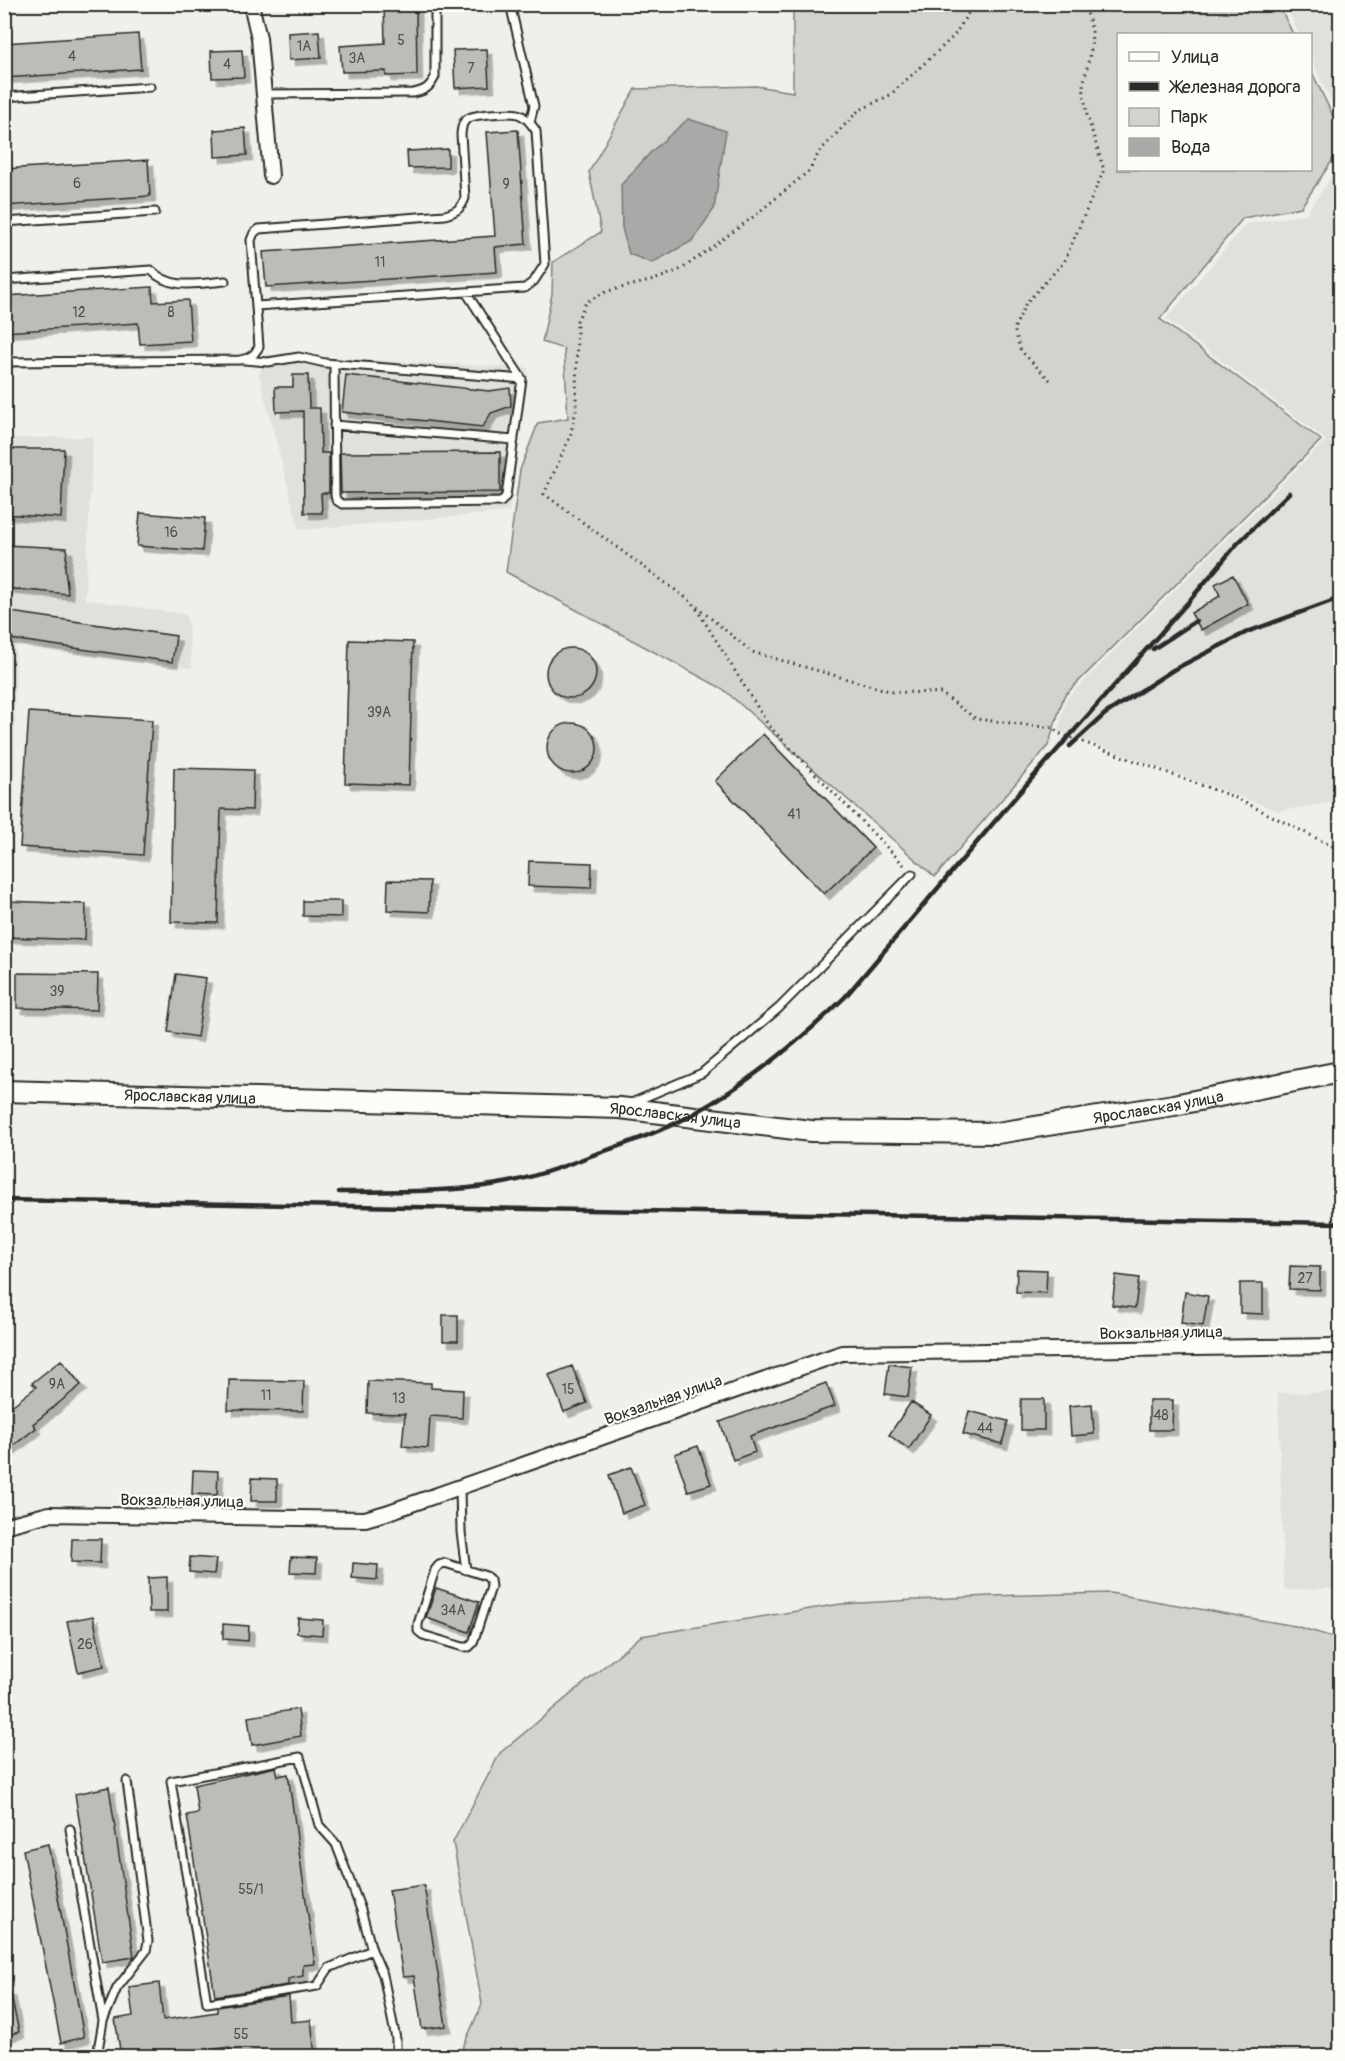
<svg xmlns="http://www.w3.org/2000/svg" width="1345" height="2061" viewBox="0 0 1345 2061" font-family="Pangolin,sans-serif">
<defs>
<filter id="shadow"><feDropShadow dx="5.5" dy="5.5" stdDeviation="0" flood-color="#0004"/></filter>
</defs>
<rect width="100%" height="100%" fill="#f0efeb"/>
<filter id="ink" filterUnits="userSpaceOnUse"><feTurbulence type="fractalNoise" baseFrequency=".0167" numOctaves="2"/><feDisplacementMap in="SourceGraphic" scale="12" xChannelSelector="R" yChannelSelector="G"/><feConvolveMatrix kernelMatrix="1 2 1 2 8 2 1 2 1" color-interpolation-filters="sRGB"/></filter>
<g filter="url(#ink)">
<path fill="#e1e0dc" d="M1285,5H1340V121L1311,58L1310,34H1299Z
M1340,164V801L1279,811L1058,731L1066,699L1326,440L1166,319L1246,224L1306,214Z
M266,355L528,368L509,512L299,530L259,375Z
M93,437L85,599L187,615L192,668L16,645L13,854L4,853V438Z
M1340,1392V1588L1284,1590L1278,1393Z"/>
<path fill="#d3d2cf" stroke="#7f7e7d" stroke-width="1.5" d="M793,5H1279L1293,34H1118V170H1310L1311,70L1340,131V149L1301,207L1243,218L1160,319L1321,440L1064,696L1048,746L935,877L723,689L506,572L520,470L538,423L568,418L564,349L542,342L552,294L553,262L601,232L589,172L635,89L756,86L793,92Z
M1110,1593L1295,1626L1340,1639V2056H459L482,2004L453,1842L500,1753L641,1636L841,1604L989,1596Z"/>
<path fill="#aaa9a7" stroke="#777775" stroke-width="1.5" d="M688,119L726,131L714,209L692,241L652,263L629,254L622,228L621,185L651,152Z"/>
<path fill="#bdbcb8" stroke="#2b2b2b" stroke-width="1.5" filter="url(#shadow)" d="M384,4H416L417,75L386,76V71L342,72L340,46L385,43Z
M319,31L321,58L289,60L288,33Z
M138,34L141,69L4,78V43Z
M487,49L489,86L455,88L453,50Z
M242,50L244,77L212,78L211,51Z
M245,128L247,155L215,157L214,130Z
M518,130L526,244L495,247L497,272L266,287L263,252L495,236L487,132Z
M448,149V167L408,168L407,151Z
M148,160L150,196L4,206V169Z
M152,287L153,302L188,300L191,341L140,344L138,323L4,332V296Z
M293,375H308L309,408H320L321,453H329V493H321L322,513H304L303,411L276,412L275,387H293Z
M346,375L489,391L510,388L511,406L491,413L483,427L342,412Z
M4,449H64L61,518L4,514Z
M500,452V492L341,493L340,453Z
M140,513L205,518L202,551L137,546Z
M4,545L67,548L65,568L68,594L4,588Z
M1233,575L1248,604L1201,630L1191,613L1220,596L1215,584Z
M4,611L176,636L172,662L4,638Z
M349,640L413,642L409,785L345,783Z
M546 673a25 25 0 1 1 50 0a25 25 0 1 1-50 0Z
M29,712L152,720L143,855L20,847Z
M547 748a25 25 0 1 1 50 0a25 25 0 1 1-50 0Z
M763,734L873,848L824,894L715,781Z
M174,768L253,770L252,810L221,809L218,923L171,922Z
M529,861L592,863L591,888L528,886Z
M388,880L430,881L429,912L387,910Z
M5,901L86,904L85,940L4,937Z
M303,901H341V917L303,916Z
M17,973L98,974L97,1010L17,1008Z
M176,974L206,978L197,1037L168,1032Z
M1290,1266L1320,1267V1290L1289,1289Z
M1017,1269L1047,1270L1046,1293L1016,1292Z
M1116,1275L1139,1278L1135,1308L1112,1305Z
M1240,1283H1263V1314L1240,1313Z
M1185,1292L1208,1296L1203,1326L1181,1323Z
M443,1315H458V1341H443Z
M61,1360L81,1385L33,1424L36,1428L4,1453V1412L36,1387L32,1383Z
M889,1364L912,1367L908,1397L885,1394Z
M572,1366L587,1403L564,1412L549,1375Z
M229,1380L304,1381L303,1411L228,1410Z
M368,1381L431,1383V1388L463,1390L462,1418L430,1416L428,1448L402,1446L405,1414L367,1413Z
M826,1383L835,1406L750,1436L755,1452L733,1460L720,1422Z
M1021,1399H1044V1430H1021Z
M1149,1400H1173L1172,1430H1149Z
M911,1402L931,1415L909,1449L889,1435Z
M1092,1404L1094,1434L1071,1436L1069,1406Z
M969,1411L1008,1421L1002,1444L963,1434Z
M698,1446L711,1484L688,1491L675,1454Z
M631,1467L645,1505L622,1513L609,1475Z
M193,1470L218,1471L217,1495L192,1494Z
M252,1478L277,1479V1501H251Z
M72,1539H101L100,1563L71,1562Z
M190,1557L216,1559L214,1574L189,1572Z
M291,1557L317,1558L316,1573L290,1572Z
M353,1563L378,1565L377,1580L352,1578Z
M167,1577V1612H149L148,1578Z
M436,1588L479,1602L469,1632L426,1618Z
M93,1616L104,1666L78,1672L67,1621Z
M298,1618L323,1620L322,1635L297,1633Z
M223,1624L249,1626L248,1641L223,1639Z
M298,1709L301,1736L252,1745L248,1717Z
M276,1767L278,1776L288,1774L315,1964L303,1965V1976L288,1979V1985L215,1996L187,1815L198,1813L194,1785Z
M109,1787L134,1957L102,1962L75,1794Z
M48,1844L84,2037L61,2043L23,1850Z
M424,1885L446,2026L422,2029L414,1976L403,1977L389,1890Z
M159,1983L163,2020L217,2012V2007L289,1996L291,2022L311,2020L315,2056H230L229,2047L169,2056H121L115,2019L133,2016L129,1987Z
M10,1991L19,2032L4,2036V1992Z"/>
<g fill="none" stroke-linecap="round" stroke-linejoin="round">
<defs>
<path id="service" d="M510,4L534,106L530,122
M263,94L413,93C425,91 430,87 435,77V14
M4,97L150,87
M4,222L155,212
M4,280L151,270C171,291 199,283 225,281
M244,360L268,362L299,357L325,363L522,379L466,292
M4,362L240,360L248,358L254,354L259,347L251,240L254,233L259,229L445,215C456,212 461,209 465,198L461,134C462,127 462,121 469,118C476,114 511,112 518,114C527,117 531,124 536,131L545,264L534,281L525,288L256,306
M334,364L335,495L336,500L342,504L501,502L506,496L522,379
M334,425L514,440
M629,1104L702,1073L779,1008L912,874
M460,1488L461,1532L466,1570
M445,1563L486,1576L490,1580L491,1587L473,1643L469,1647H463L423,1635L418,1631V1624L435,1570L439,1565Z
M70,1829L103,2021L97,2056
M372,1950L329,1968L317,1986L207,2003L171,1781L300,1757L319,1825L336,1844L361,1910L372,1950L383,1975L396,2039V2056
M103,2021L117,1988L146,1951L148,1941L127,1781"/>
<path id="minor" d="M251,4L259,38L271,176
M4,1526L49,1514L365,1519L386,1513L842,1353L1340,1346"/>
<g id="secondary">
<path id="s1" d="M4,1091L620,1108L811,1131L997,1133L1174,1105L1340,1072"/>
</g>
</defs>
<use href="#service" stroke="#2b2b2b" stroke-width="11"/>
<use href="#minor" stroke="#2b2b2b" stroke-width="18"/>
<use href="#secondary" stroke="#2b2b2b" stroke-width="24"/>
<path stroke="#2b2b2b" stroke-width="3" stroke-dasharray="1.5 4.5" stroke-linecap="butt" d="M1050,380L1021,351L1014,329L1026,303L1064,262L1104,170L1087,115L1083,86L1091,49L1092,32L1085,4
M697,607L752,652L893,692L941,693L976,719L1053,728L1058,733L1234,797L1340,850
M904,865L769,726L693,603L544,494L570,437L576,410L577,321L586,302L608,291L654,280L682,269L753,217L810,170L819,152L858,111L890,95L954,36L974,4"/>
<use href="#service" stroke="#fdfcf7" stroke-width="7"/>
<use href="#minor" stroke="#fdfcf7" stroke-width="14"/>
<use href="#secondary" stroke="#fdfcf7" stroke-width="20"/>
<path stroke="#2b2b2b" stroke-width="4.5" d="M1153,649L1196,621
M1070,746L1105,714L1173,670L1247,632L1340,598
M339,1192C391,1191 445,1193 498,1184C530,1179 563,1167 593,1155C626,1144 660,1132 690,1116C747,1084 799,1042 845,997L1019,793L1190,600L1237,544L1289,493
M4,1200L1340,1223"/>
</g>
</g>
<g text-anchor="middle" stroke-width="4.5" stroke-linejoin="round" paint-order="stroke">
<g font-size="14" fill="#504f4e">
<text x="401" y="45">5</text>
<text x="304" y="51">1А</text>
<text x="72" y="61">4</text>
<text x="357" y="63">3А</text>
<text x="227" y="69">4</text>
<text x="471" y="73">7</text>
<text x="77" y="188">6</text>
<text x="506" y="189">9</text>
<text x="380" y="267">11</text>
<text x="79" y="317">12</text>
<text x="171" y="317">8</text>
<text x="171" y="537">16</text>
<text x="379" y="717">39А</text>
<text x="794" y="819">41</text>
<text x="57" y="996">39</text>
<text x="1305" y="1283">27</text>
<text x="57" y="1389">9А</text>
<text x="568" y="1394">15</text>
<text x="266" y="1400">11</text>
<text x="399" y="1403">13</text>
<text x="1161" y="1420">48</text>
<text x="985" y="1433">44</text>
<text x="453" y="1615">34А</text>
<text x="85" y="1649">26</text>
<text x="251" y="1894">55/1</text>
<text x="241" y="2039">55</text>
</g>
<g font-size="16" fill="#2b2b2b" stroke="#fdfcf7">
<text dy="6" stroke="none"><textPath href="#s1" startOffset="186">Ярославская улица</textPath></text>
<text dy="6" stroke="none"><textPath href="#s1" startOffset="1158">Ярославская улица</textPath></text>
<text dy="6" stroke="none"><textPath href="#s1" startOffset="672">Ярославская улица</textPath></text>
<text transform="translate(1161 1332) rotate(-1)" y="6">Вокзальная улица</text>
<text transform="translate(663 1399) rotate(-19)" y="6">Вокзальная улица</text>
<text transform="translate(182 1500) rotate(1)" y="6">Вокзальная улица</text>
</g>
</g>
<rect width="1345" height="2061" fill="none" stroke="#fdfcf7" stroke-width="24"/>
<rect x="12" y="12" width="1321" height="2037" fill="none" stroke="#2b2b2b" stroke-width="2" filter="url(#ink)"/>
<rect x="1117" y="33" width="195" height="138" fill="#fdfcf7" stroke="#a9a8a5" stroke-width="1.5"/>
<rect x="1129" y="52" width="30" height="9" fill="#fdfcf7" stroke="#a9a8a5" stroke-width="1.5"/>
<text x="1171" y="63" font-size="18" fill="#2b2b2b">Улица</text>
<rect x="1129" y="82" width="30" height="9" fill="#2b2b2b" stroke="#a9a8a5" stroke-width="1.5"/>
<text x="1171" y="93" font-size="18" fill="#2b2b2b">Железная дорога</text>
<rect x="1129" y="108" width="30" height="18" fill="#d3d2cf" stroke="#a9a8a5" stroke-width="1.5"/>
<text x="1171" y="123" font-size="18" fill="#2b2b2b">Парк</text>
<rect x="1129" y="138" width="30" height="18" fill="#aaa9a7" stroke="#a9a8a5" stroke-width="1.5"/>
<text x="1171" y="153" font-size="18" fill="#2b2b2b">Вода</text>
</svg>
